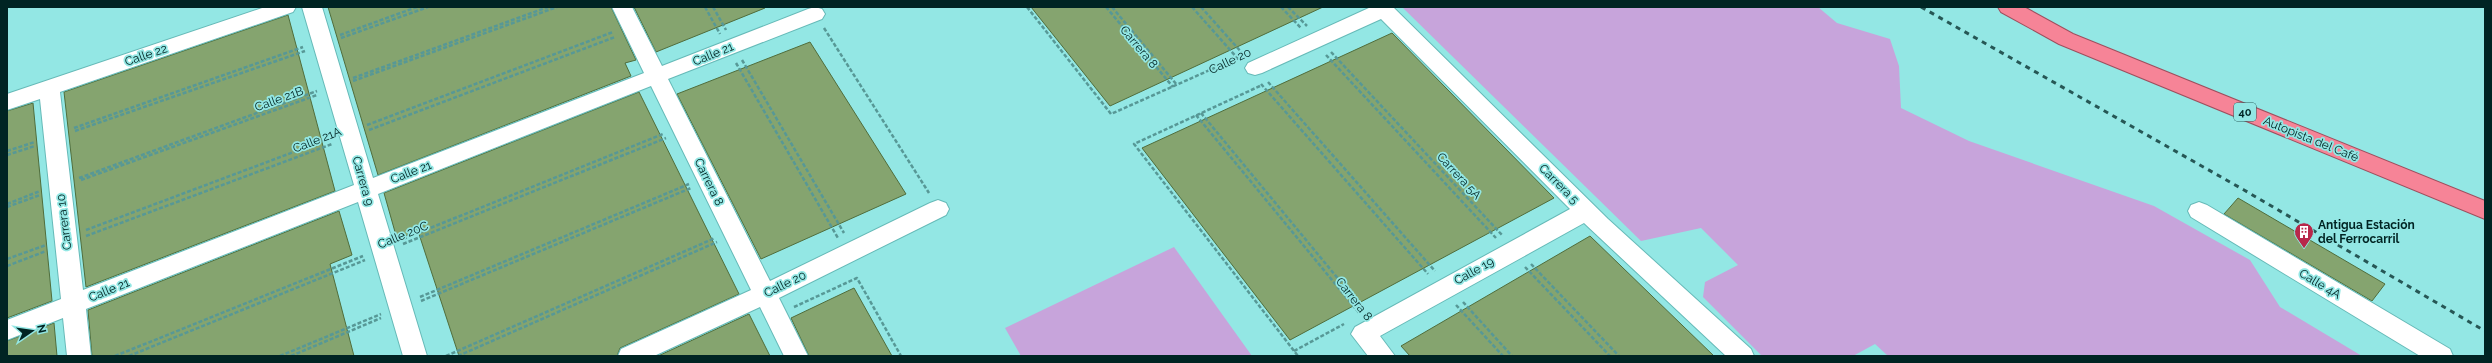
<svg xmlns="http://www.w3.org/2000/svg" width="2492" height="363" viewBox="0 0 2492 363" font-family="Raleway,sans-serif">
<rect width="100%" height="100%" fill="#93e7e4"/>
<path fill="#c7a4db" d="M1402,7H1818L1837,23L1890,39L1899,66L1901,108L1969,141L2154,206L2250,260L2280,307L2362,356H1888L1875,344L1853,356H1762L1703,297L1705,282L1738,265L1701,228L1641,241Z
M1174,247L1252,356H1021L1005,328Z"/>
<path fill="#85a46f" stroke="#506d3b" d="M328,7H611L636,60L625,63L631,76L378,175Z
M634,7H765V8L656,52Z
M1031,7H1323L1110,106Z
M288,15L335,191L86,287L64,92Z
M1392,33L1554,198L1290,340L1142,148Z
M810,42L906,194L761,259L677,94Z
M639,92L739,294L620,348L617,356H459L418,231L397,239L384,193Z
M33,103L52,301L7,318V111Z
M2238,198L2385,284L2372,301L2224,214Z
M339,211L352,255L330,264L354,356H92L88,310Z
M1590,236L1714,356H1410L1401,346Z
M854,288L892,356H809L791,318Z
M749,314L770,356H658Z
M54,323L57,356H7V341Z"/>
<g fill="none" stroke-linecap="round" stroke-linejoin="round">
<defs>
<path id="minor" d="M265,7H296L293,12L60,92L83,290L354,185L302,7H322L373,178L644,73L612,7H632L662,66L808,9L815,7L822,9L825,14L822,19L668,79L770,281L930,203L938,200L946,203L949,209L946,215L779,298L808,356H784L760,307L654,356H618L621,349L751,290L651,86L378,194L427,356H403L358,202L86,309L91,356H67L63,318L7,340V320L61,299L40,99L7,110V94Z
M1371,7H1393L1608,219L1751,349L1754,356H1726L1584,223L1380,336L1395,356H1368L1351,334L1355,327L1570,209L1381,19L1262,73L1255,75L1248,73L1245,68L1248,63Z
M2199,202L2207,205L2450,349L2453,356H2420L2191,217L2188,211L2191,205Z"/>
<path id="trunk" d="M1998,7H2024L2073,34L2485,201V219L2059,44L2001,12Z"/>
</defs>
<use href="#minor" stroke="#66bab8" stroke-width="2"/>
<use href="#trunk" stroke="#9e4f5e" stroke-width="2"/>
<path stroke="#579896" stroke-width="2.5" stroke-dasharray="4 2" stroke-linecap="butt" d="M705,7L720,34
M713,7L726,30
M1027,7L1111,114L1239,57
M1106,7L1173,87
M1112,7L1177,85
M1192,7L1239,60
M1201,7L1243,54
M1281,7L1301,28
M1288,7L1307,26
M824,28L929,193
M340,35L417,7
M341,38L428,7
M1331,52L1502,235
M1326,55L1496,238
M742,60L844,233
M736,63L838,238
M353,78L548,7
M353,81L557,7
M1268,82L1435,271
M1261,84L1428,274
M1260,86L1134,144L1298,356
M1201,113L1364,310
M1196,115L1360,314
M367,125L613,32
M74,128L303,47
M369,130L615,37
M75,131L305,51
M7,151L35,142
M7,155L35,146
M79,178L317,91
M81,180L317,95
M7,204L40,191
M7,207L40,195
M86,230L331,138
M86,236L332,144
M403,239L663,134
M403,244L666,138
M7,259L46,245
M1531,264L1619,356
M7,266L46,251
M1525,267L1610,356
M420,297L689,184
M421,301L691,188
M1463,302L1512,356
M1456,305L1503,356
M794,307L857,278L901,356
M1294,351L1344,324
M115,356L363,256
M129,356L365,260
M280,356L381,314
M291,356L381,318
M446,356L715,238
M458,356L717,242"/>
<use href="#minor" fill="#fff" fill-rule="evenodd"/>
<use href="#trunk" fill="#f68497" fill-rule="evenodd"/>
<path stroke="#265755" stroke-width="3" stroke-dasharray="5 5" stroke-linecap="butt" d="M1921,7L2244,190L2485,331"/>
</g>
<defs>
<symbol id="building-pin" viewBox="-11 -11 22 30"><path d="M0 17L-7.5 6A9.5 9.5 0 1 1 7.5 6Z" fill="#b8274a" stroke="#93e7e4"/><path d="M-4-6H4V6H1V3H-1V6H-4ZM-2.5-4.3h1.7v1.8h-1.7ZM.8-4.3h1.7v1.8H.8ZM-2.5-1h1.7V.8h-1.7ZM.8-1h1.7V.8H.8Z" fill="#fff"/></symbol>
</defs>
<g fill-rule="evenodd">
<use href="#building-pin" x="2293" y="221" width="22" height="30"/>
</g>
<g text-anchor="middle" stroke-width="3.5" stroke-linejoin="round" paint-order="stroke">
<rect fill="#93e7e4" stroke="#2c5e5d" stroke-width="1" x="2234" y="103" width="22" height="18" rx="3"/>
<g font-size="11" font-weight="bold" fill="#002423">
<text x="2245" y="116">40</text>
</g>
<g font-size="12" fill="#002423" stroke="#93e7e4">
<text transform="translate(1139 47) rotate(50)" y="4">Carrera 8</text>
<text transform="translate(713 54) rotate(-22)" y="4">Calle 21</text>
<text transform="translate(146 55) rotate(-19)" y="4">Calle 22</text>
<text transform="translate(1230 61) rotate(-25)" y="4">Calle 20</text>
<text transform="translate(279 99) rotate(-20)" y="4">Calle 21B</text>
<text transform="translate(2311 139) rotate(22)" y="4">Autopista del Café</text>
<text transform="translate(317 140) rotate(-21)" y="4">Calle 21A</text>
<text transform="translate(411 172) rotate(-21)" y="4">Calle 21</text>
<text transform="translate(1459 176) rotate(47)" y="4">Carrera 5A</text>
<text transform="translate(363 181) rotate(74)" y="4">Carrera 9</text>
<text transform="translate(709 182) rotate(64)" y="4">Carrera 8</text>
<text transform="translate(1559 184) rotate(45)" y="4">Carrera 5</text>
<text transform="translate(64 222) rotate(-97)" y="4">Carrera 10</text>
<text transform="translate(403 235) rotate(-22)" y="4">Calle 20C</text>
<text transform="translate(1474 271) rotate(-29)" y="4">Calle 19</text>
<text transform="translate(785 284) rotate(-26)" y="4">Calle 20</text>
<text transform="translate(2320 284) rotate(31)" y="4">Calle 4A</text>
<text transform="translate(109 290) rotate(-22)" y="4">Calle 21</text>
<text transform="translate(1354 299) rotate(52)" y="4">Carrera 8</text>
</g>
<g font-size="12" font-weight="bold" fill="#002423" stroke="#93e7e4" text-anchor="start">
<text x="2318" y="229">Antigua Estación<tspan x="2318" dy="14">del Ferrocarril</tspan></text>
</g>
</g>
<rect width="2492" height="363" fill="none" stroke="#002423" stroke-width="16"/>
<g transform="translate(32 331) rotate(77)" stroke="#93e7e4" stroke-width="3" paint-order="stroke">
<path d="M0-3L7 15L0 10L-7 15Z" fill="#002423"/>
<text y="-6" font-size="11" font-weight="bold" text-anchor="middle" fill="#002423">N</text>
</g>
</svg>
